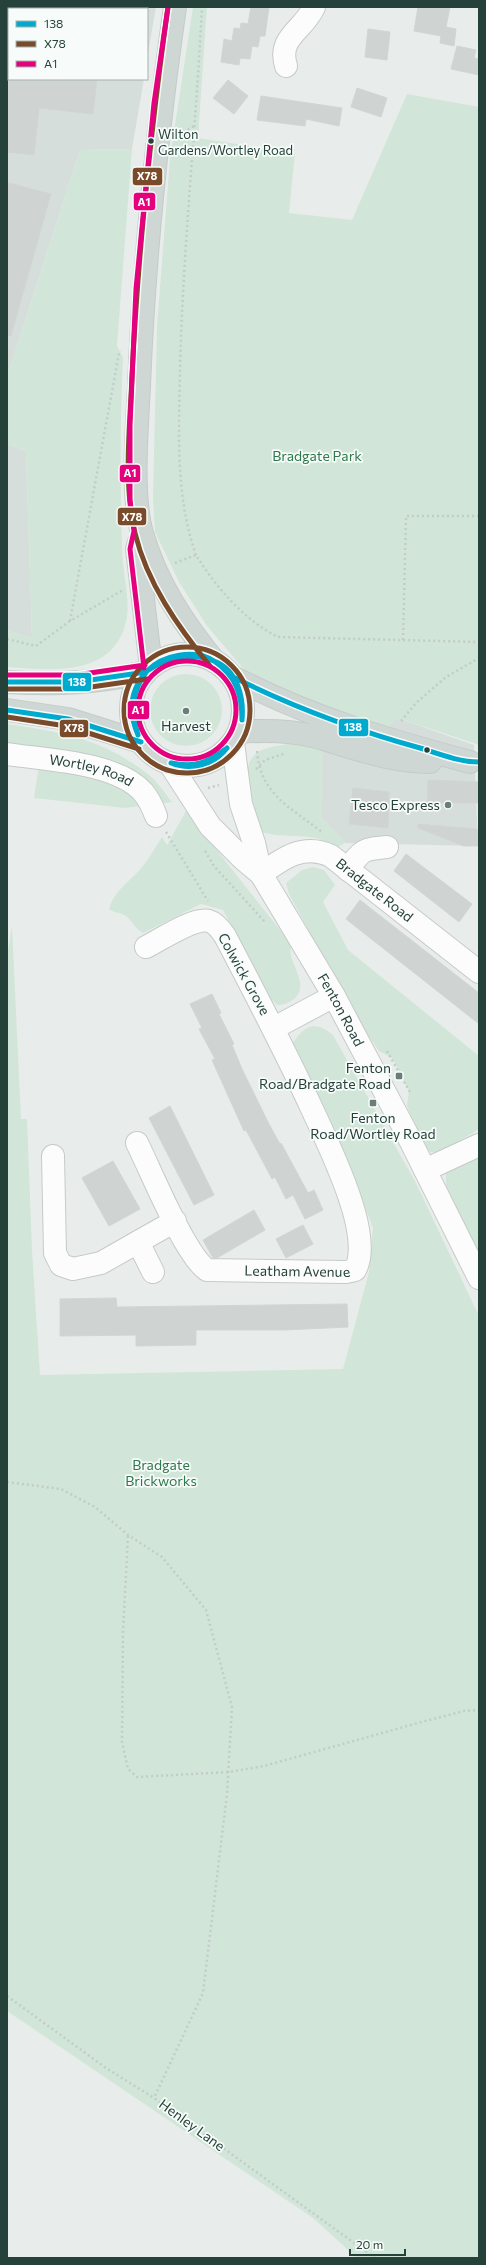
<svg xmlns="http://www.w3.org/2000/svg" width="486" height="2265" viewBox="0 0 486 2265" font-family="Commissioner,sans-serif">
<rect width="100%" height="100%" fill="#e8edeb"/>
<path fill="#d6dedb" d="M7,7H156L147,59V9H9V79H144L132,149L80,150L7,377Z
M7,444L26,451L32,638L7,630Z
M323,707L398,718L474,745L478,846L345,843L321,817Z"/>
<path fill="#d1e6d8" d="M193,7H207L198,138L295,153L289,213L352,220L407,94L479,107V745L398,718L384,731L285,693L247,673L207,626L179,582L155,532L153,498L157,327L170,158Z
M132,149L117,346L123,357C120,421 120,484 122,548C122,569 130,597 127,617C125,630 119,643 109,652C83,675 39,669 7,667V630L32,637L26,451L7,444V377L80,150Z
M150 710a36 36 0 1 1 72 0a36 36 0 1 1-72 0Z
M7,724C60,732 101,738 145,772C156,779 164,792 172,802L125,808L34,798L38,772L39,748L7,744Z
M287,744L322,749L321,817L345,843L336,848C314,829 285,841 259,831C253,811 235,768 258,752C266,747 278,746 287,744Z
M186,811L291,944C291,948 290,952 291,956C295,971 308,986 294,999C289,1003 283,1005 277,1005L270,998L223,910L201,904L143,933C134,929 133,920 124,915C119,912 114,913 109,909C115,889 130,882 142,867C150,858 155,847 162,837L167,845Z
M313,867L324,870L335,885L323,902L348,950L479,1056V1129L441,1152H430L422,1144L407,1106L409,1091L392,1058L379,1051L357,1019L289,894L286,883L302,870Z
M12,926L21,1119H27L32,1250L40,1375L343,1369L369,1272L373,1228L339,1140L293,1043C304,1025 316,1020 333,1035L416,1183L479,1316V2258H357L313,2218L7,2011V957Z
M479,1155V1255L446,1185V1169Z"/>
<path fill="#cfd4d2" stroke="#d1d6d4" d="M251,7H269L265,36H260L258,47L252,46L250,59L240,58L239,65L221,62L224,39L232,41L234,28L240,29L241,23L248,24Z
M418,7H450L446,27L456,29L454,46L440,43L441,36L414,31Z
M368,29L390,32L387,60L365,57Z
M457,46L476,50L474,58L479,59V75L451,69Z
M7,79H97L93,114L39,108L34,155L7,152Z
M228,80L248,96L234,114L213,98Z
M357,88L387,98L381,117L351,107Z
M261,96L342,108L339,126L306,119L305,126L257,120Z
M9,183L51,194L11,336H7V191Z
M428,780L479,782V803H427Z
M353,788L389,792L388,828L349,824Z
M418,824L477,829L478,846H464L418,828Z
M406,854L472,904L459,922L394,871Z
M360,900L479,993V1024L346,919Z
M212,994L221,1013L219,1014L234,1044L232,1045L242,1069L269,1124L280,1144L281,1143L308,1193L314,1190L323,1210L305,1219L293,1195L286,1199L275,1177L272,1179L246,1130L244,1131L212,1060L215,1059L199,1029L202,1028L190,1004Z
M170,1106L214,1195L194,1205L149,1118Z
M113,1161L140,1209L109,1226L82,1178Z
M254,1210L265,1230L217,1258H213L203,1240Z
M303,1225L313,1244L286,1258L276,1239Z
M116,1298L117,1307L347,1304L348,1327L284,1330H196V1345L136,1346V1335L60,1336V1299Z"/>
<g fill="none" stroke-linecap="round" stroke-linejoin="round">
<defs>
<g id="minor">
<path d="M286,66C277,37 304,30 314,7"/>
<path id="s1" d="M233,743L241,804L254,843L261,874L334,996L405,1130L479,1278"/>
<path id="s2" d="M7,754C46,760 116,762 143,792C149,799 153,808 156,816"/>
<path d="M170,764L210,826L243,859L261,874"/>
<path d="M348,870C361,850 363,849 387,847"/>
<path id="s3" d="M261,874C283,858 304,843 331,856L479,972"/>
<path d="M274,1028L334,996"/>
<path id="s4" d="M137,1143C151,1171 185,1255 207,1270L346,1272L355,1270C365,1253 357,1220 351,1202C341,1170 326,1139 312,1109C285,1050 255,993 225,936C221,930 216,923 209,921C194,917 160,940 146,947"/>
<path d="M53,1156L55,1253L61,1265L73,1269L101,1263L175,1221"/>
<path d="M425,1170L479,1145"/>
<path d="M138,1242L153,1272"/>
</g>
<path id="major" d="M175,7C157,133 144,259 139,386C137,427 131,495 142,533C156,582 183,623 215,662
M139,542L137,549L151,667
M131 710a56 56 0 1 1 112 0a56 56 0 1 1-112 0Z
M233,677C308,717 388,740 470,762
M7,682C59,685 95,683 146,672
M7,710L68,719L141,742
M239,732C264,730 288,730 313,736C352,747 389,762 430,762"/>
</defs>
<use href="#minor" stroke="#c5cac8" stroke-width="24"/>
<use href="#major" stroke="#c3ccc9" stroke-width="24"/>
<path stroke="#c3ccca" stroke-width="2.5" stroke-dasharray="2 3" stroke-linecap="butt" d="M179,135L194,126
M196,555C175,496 179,431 180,369C183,248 196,128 202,7
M175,563L196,555C216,587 244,620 278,637L479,642
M70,621L119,353L121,351
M7,639L36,646L70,621L123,590
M403,640L406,516H479
M401,721L416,703L446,677L479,658
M257,751C260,794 291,808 322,832
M256,769L265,760L286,753
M208,788L219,785
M166,832L208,901
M205,851L214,866L265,922
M387,1051L410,1092
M7,1482L61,1489L95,1507L128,1535L162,1557L206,1610L232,1707L227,1794L203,1993L154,2098
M128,1536L123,1632L122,1742L128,1769L137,1777L229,1772L264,1766L418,1723L464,1711L479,1710
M7,1996L106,2068L154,2098L375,2258"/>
<use href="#minor" stroke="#fcfcfc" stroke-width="22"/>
<use href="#major" stroke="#cfd7d5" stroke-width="22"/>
<defs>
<path id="bus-1" d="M214,661C238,670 244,698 242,720
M214,661C236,676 242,694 242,720
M147,671C162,655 195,648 214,661
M147,671C168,657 190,652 214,661
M233,677C293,707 355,730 420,748C439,754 459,762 479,762
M7,682H77L146,672
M7,710L68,719L141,742
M138,735C128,712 130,690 147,671
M138,735C131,711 131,692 147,671
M171,763C196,768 206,763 227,748
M171,763C191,771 214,765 227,748"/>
<path id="bus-2" d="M168,7C151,129 138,252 132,376C130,427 123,482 135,533C147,583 178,627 210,666
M124 710a63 63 0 1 1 126 0a63 63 0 1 1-126 0Z
M7,689H77L147,679
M7,717L66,726L139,749"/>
<path id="bus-3" d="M138 710a49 49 0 1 1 98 0a49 49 0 1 1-98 0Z
M144,668L130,549L134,531L130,500V425L136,289L154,103L168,7
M7,675H76L145,665"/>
</defs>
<use href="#bus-1" stroke="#f7fbf9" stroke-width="8"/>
<use href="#bus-2" stroke="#f7fbf9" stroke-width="8"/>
<use href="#bus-3" stroke="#f7fbf9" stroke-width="8"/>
<use href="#bus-1" stroke="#00a9ce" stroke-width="5"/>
<use href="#bus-2" stroke="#7a4b2a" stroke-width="5"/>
<use href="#bus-3" stroke="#e5007d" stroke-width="5"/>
</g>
<g fill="#24423a" stroke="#f7fbf9" stroke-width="1.5">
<circle cx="151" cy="141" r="3.5"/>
<circle cx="427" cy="750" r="3.5"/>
</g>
<g fill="#697e78" stroke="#f7fbf9" stroke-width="1.5">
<circle cx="186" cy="711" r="4"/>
<circle cx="448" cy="805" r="4"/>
<rect x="395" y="1072" width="8" height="8" rx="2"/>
<rect x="369" y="1099" width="8" height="8" rx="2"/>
</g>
<g text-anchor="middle" stroke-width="3.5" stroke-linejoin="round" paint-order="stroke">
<g font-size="13" fill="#24423a" stroke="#f7fbf9" text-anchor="start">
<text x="158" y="139">Wilton<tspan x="158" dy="16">Gardens/Wortley Road</tspan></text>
</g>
<g font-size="14" fill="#2d7a4b" stroke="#f7fbf9">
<text x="317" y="461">Bradgate Park</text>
<text x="161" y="1470">Bradgate<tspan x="161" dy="16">Brickworks</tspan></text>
</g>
<g font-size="14" fill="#24423a" stroke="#f7fbf9">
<text x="186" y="731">Harvest</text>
<text x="440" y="810" text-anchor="end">Tesco Express</text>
<text x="391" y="1073" text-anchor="end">Fenton<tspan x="391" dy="16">Road/Bradgate Road</tspan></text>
<text x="373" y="1123">Fenton<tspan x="373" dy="16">Road/Wortley Road</tspan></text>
</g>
<g font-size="14" fill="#24423a" stroke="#f7fbf9">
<text dy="5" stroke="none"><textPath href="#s2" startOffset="86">Wortley Road</textPath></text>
<text dy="5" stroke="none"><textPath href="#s3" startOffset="132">Bradgate Road</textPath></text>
<text transform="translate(244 974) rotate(61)" y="5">Colwick Grove</text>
<text dy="5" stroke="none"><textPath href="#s1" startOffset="292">Fenton Road</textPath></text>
<text dy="5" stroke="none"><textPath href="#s4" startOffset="236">Leatham Avenue</textPath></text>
<text transform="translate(192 2125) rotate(36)" y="5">Henley Lane</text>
</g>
</g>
<g stroke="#f7fbf9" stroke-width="1.5">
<rect x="132" y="167" width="31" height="19" rx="4" fill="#7a4b2a"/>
<rect x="133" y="192" width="23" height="19" rx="4" fill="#e5007d"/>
<rect x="119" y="464" width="22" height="19" rx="4" fill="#e5007d"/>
<rect x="117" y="507" width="30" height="19" rx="4" fill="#7a4b2a"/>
<rect x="62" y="672" width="30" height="20" rx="4" fill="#00a9ce"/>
<rect x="127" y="700" width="23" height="20" rx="4" fill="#e5007d"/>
<rect x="338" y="718" width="31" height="19" rx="4" fill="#00a9ce"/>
<rect x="59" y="719" width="30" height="19" rx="4" fill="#7a4b2a"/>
</g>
<g font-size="11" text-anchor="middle" font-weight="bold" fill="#fff">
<text x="147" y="180">X78</text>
<text x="144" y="206">A1</text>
<text x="130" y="477">A1</text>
<text x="132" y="521">X78</text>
<text x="77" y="686">138</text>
<text x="138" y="714">A1</text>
<text x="353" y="731">138</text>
<text x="74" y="732">X78</text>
</g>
<rect width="486" height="2265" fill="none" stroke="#24423a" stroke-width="16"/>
<rect x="8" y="8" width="140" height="72" fill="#f7fbf9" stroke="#a3b1ad"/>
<rect x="16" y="21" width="20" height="6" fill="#00a9ce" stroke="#a3b1ad"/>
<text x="44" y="28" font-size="12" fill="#24423a">138</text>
<rect x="16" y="41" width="20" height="6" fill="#7a4b2a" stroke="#a3b1ad"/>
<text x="44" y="48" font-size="12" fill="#24423a">X78</text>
<rect x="16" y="61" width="20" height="6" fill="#e5007d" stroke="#a3b1ad"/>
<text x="44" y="68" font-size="12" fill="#24423a">A1</text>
<path d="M350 2249v6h55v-6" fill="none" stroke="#24423a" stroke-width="2"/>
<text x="356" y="2249" font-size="12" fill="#24423a" stroke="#f7fbf9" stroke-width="3" paint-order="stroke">20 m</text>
</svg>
